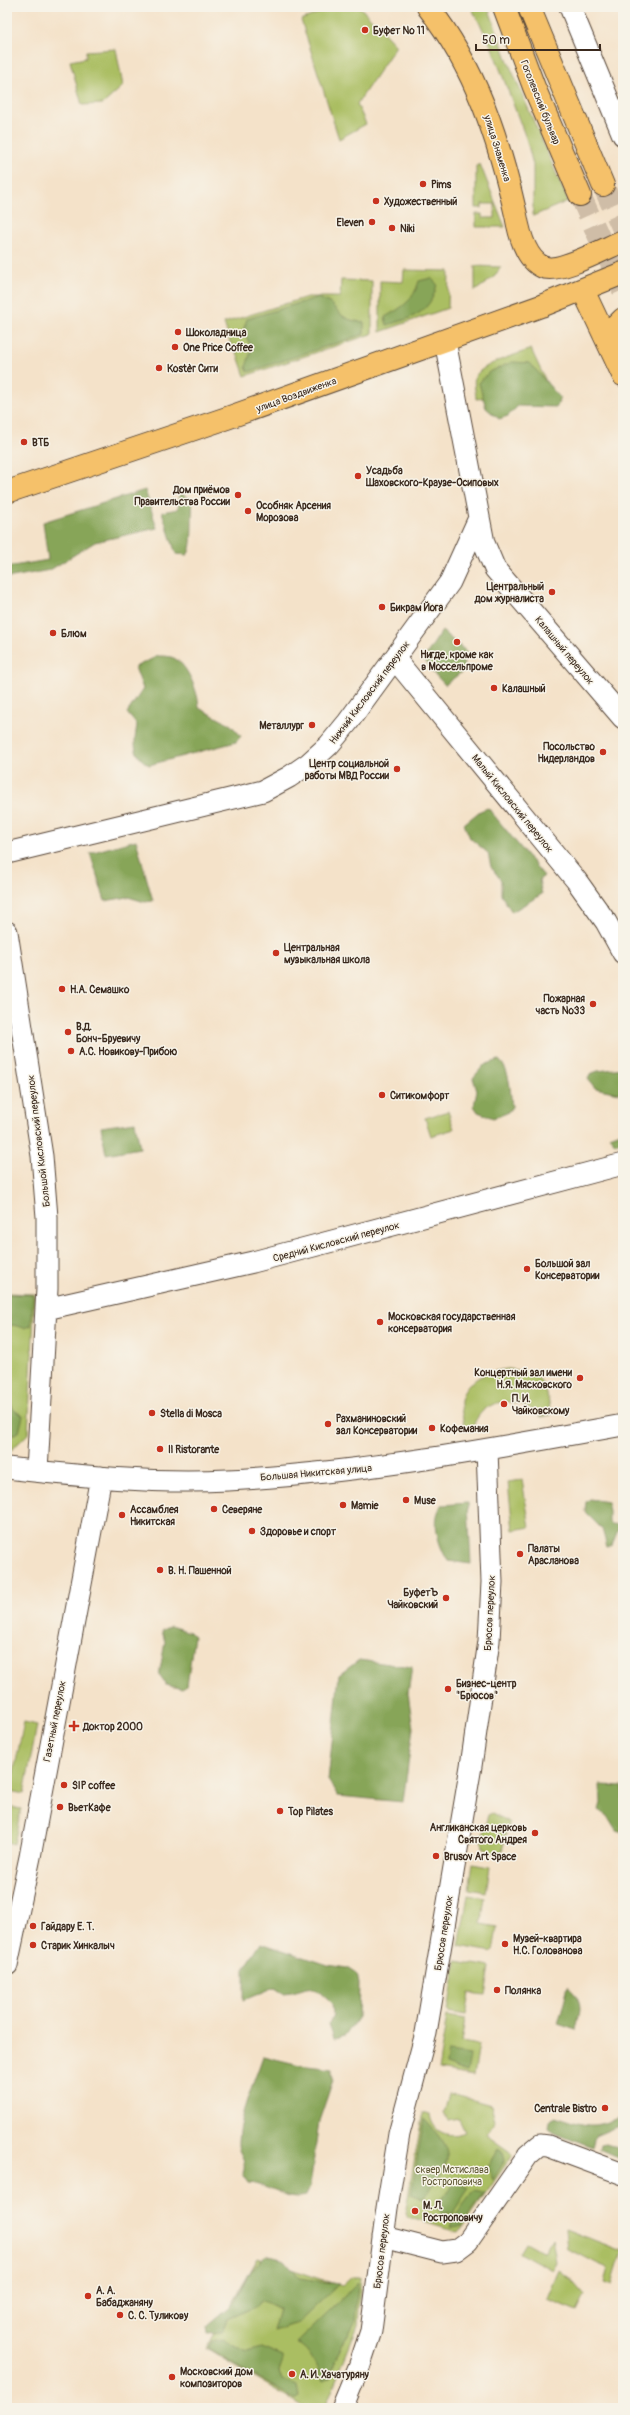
<svg xmlns="http://www.w3.org/2000/svg" width="630" height="2415" viewBox="0 0 630 2415" font-family="Pangolin,sans-serif">
<rect width="100%" height="100%" fill="#f7f3e8"/>
<filter id="ink" filterUnits="userSpaceOnUse"><feTurbulence type="fractalNoise" baseFrequency=".025" numOctaves="2"/><feDisplacementMap in="SourceGraphic" scale="8" xChannelSelector="R" yChannelSelector="G"/><feConvolveMatrix kernelMatrix="1 2 1 2 8 2 1 2 1" color-interpolation-filters="sRGB"/></filter>
<filter id="wash" filterUnits="userSpaceOnUse"><feTurbulence type="fractalNoise" baseFrequency=".012" numOctaves="4" result="noise"/><feDisplacementMap in="SourceGraphic" scale="16" xChannelSelector="R" yChannelSelector="G"/><feGaussianBlur stdDeviation="0.9" result="paint"/><feColorMatrix in="noise" values="0 0 0 0 0 0 0 0 0 0 0 0 0 0 0 0 0 1.4 0 .05"/><feComposite in="paint" operator="in"/></filter>
<g filter="url(#wash)">
<rect width="100%" height="100%" fill="#f4e2c9"/>
<path fill="#aabe62" stroke="#727440" d="M334,7H360L396,46L357,104L366,124L339,139L301,20Z
M471,7H488L507,59L568,201L533,216V165L527,141L491,45Z
M116,49L123,86L103,104L82,105L70,61L86,58V51Z
M480,164L505,227H476V214H482V218H495V204H482V208H476V166Z
M475,266L501,267L494,277L475,291Z
M404,270L449,271L448,308L380,332V281L403,282Z
M341,280L372,281V334L245,376L235,347L232,348L224,323L307,297H340Z
M531,349L551,392L476,399C476,393 473,383 475,377C482,363 517,355 531,349Z
M448,1111L454,1129L431,1136L425,1118Z
M7,1293L35,1294L28,1434L8,1453Z
M508,1369C544,1372 546,1384 551,1415L541,1417C519,1394 481,1396 472,1430L465,1431C464,1422 460,1408 461,1400C466,1378 490,1371 508,1369Z
M522,1480L530,1527L513,1530L508,1482Z
M24,1722L37,1725L24,1794L10,1791Z
M7,1807L21,1809L14,1844L7,1842Z
M492,1813L509,1822L502,1851L492,1853L483,1847L482,1837L488,1815Z
M473,1864L490,1867L486,1892L469,1889Z
M468,1895L485,1898L481,1924L497,1927L493,1952L459,1946Z
M456,1961L490,1967L485,1995L469,1993L465,2015L448,2012Z
M447,2016L465,2019L461,2042L479,2045L474,2076L438,2070Z
M448,2093L491,2105L495,2121L486,2135L513,2154L461,2230L457,2232L407,2217L405,2213L423,2112L430,2114C432,2132 448,2139 465,2132L459,2119L449,2121L443,2114Z
M565,2229L622,2251L612,2285L604,2282L608,2268C593,2263 582,2254 567,2249Z
M552,2238L556,2263L552,2270L519,2252L525,2242L545,2253Z
M258,2258L342,2286L352,2277H361L358,2325L325,2408L302,2406L206,2349Z
M559,2270L572,2280L585,2295L577,2311L547,2299Z"/>
<path fill="#87a558" stroke="#61683b" d="M431,278L437,284C431,312 414,318 387,325L385,317C403,307 413,301 419,281Z
M316,298C341,302 333,321 364,322V334L248,372L246,367L252,348L243,331L247,319Z
M512,362L530,363L560,398L557,407L518,406L508,416L499,419L486,408L479,383L489,372Z
M145,490L157,528L95,542L50,570L7,578V567L48,560L43,522Z
M180,493L193,501C191,513 194,549 187,555L176,554L162,512L178,509Z
M442,631L468,653L464,658L463,671L445,685L430,669L424,658Z
M158,656C162,656 167,656 171,657C187,661 199,694 199,708L231,725L241,736L236,742L149,765C132,755 134,743 137,725L127,713L143,689L135,667Z
M488,808L544,876L539,880L542,894L512,912L501,895V880L491,867L488,853L470,838L464,824L480,811Z
M136,840L153,901L145,902L128,897L105,901L90,853Z
M499,1060C511,1071 510,1092 512,1107L507,1113L493,1118L478,1112L474,1106L477,1091L473,1078L484,1065Z
M623,1068V1094L595,1088L588,1079L590,1074L598,1071Z
M135,1122L140,1148L106,1154L101,1127Z
M623,1131V1141L615,1144L610,1136Z
M7,1294L33,1295L31,1326L24,1328L13,1325L7,1327Z
M7,1397L14,1410L23,1416L19,1432L10,1436L7,1434Z
M590,1499L607,1502L609,1511V1521L612,1524L620,1525L612,1545L607,1547L602,1529L585,1512L586,1502Z
M468,1503L471,1564L448,1561C439,1547 430,1520 442,1505Z
M170,1626L190,1632L194,1636L187,1686L182,1689L166,1685L159,1675L165,1642L162,1631Z
M359,1660L412,1667L408,1693L413,1728L403,1802L338,1796L328,1780L339,1675Z
M600,1785L623,1786V1833L616,1831L607,1816L599,1810L601,1803Z
M261,1943L328,1965L348,1968L357,1974L359,1984L358,2017L345,2036L334,2038L329,2024L333,2014L332,2004C306,1978 314,1990 284,1993L275,1987L244,2000V1969Z
M568,1987C585,2002 580,2010 576,2030L558,2024Z
M448,2052L470,2055L467,2072L446,2065Z
M263,2056L300,2065L333,2069V2080L319,2121L310,2186L306,2196C287,2201 268,2185 249,2183L243,2174C248,2156 237,2155 238,2142C239,2113 254,2083 263,2056Z
M555,2116C587,2126 592,2130 623,2116V2124L595,2136L592,2147L555,2132L549,2128L550,2121Z
M424,2119C461,2159 448,2160 424,2199L411,2194Z
M623,2137V2160L600,2150L601,2145L606,2144L618,2147Z
M498,2149L503,2152L505,2160L493,2180L488,2167Z
M456,2181L469,2188L452,2214H442L436,2207Z
M474,2191L485,2193L461,2226L450,2227L453,2218Z
M266,2255L285,2260L300,2278L339,2284L298,2323L273,2331L279,2309L261,2300L257,2306L227,2319L222,2332L208,2333L207,2326L234,2303L251,2271Z
M358,2283L355,2322L336,2358L330,2378L323,2381C316,2367 311,2349 296,2343Z
M223,2339L247,2352L261,2348L283,2357V2360L279,2371L282,2380L297,2386L299,2396L294,2399L208,2349L212,2341Z"/>
</g>
<g filter="url(#ink)">
<g fill="none" stroke-linecap="round" stroke-linejoin="round">
<path stroke="#cfbda7" stroke-width="22" stroke-dasharray="22 11" stroke-linecap="butt" d="M603,185L623,229
M580,195L623,290"/>
<defs>
<path id="minor" d="M570,7L623,135
M445,341L484,543L495,569L623,718
M395,659L576,880L606,922L623,953
M7,853L263,791L289,777L308,764L329,745L348,722L450,582L479,518
M7,932L42,1156L47,1217V1289L37,1471
M46,1309L253,1262L623,1164
M7,1468C80,1476 154,1484 228,1480C361,1473 492,1449 623,1425
M7,1965L30,1857L101,1477
M383,2237L442,2252L456,2250L468,2241L528,2155L540,2145L548,2146L623,2174
M342,2408L359,2367L371,2331L387,2208L399,2134L426,2033L471,1766L489,1641L492,1582L487,1450"/>
<path id="major" d="M428,7C476,68 499,140 516,215C519,232 525,259 543,267C559,274 606,248 623,241
M504,7L534,87L580,195
M529,7L603,185
M583,290L623,375
M610,347L611,331L623,319
M7,492L227,418L541,306L623,273"/>
</defs>
<use href="#minor" stroke="#574638" stroke-width="23"/>
<use href="#major" stroke="#574638" stroke-width="24"/>
<use href="#minor" stroke="#fff" stroke-width="21"/>
<use href="#major" stroke="#f5c16b" stroke-width="22"/>
</g>
</g>
<g fill="#c8321e" stroke="#f7f3e8" stroke-width="1.5">
<circle cx="365" cy="30" r="4"/>
<circle cx="423" cy="184" r="4"/>
<circle cx="376" cy="201" r="4"/>
<circle cx="372" cy="222" r="4"/>
<circle cx="392" cy="228" r="4"/>
<circle cx="178" cy="332" r="4"/>
<circle cx="175" cy="347" r="4"/>
<circle cx="159" cy="368" r="4"/>
<circle cx="24" cy="442" r="4"/>
<circle cx="358" cy="476" r="4"/>
<circle cx="238" cy="495" r="4"/>
<circle cx="248" cy="511" r="4"/>
<circle cx="552" cy="592" r="4"/>
<circle cx="382" cy="607" r="4"/>
<circle cx="53" cy="633" r="4"/>
<circle cx="457" cy="642" r="4"/>
<circle cx="494" cy="688" r="4"/>
<circle cx="312" cy="725" r="4"/>
<circle cx="603" cy="752" r="4"/>
<circle cx="397" cy="769" r="4"/>
<circle cx="276" cy="953" r="4"/>
<circle cx="62" cy="989" r="4"/>
<circle cx="593" cy="1004" r="4"/>
<circle cx="68" cy="1032" r="4"/>
<circle cx="71" cy="1051" r="4"/>
<circle cx="382" cy="1095" r="4"/>
<circle cx="527" cy="1269" r="4"/>
<circle cx="380" cy="1322" r="4"/>
<circle cx="580" cy="1378" r="4"/>
<circle cx="504" cy="1404" r="4"/>
<circle cx="152" cy="1413" r="4"/>
<circle cx="328" cy="1424" r="4"/>
<circle cx="432" cy="1428" r="4"/>
<circle cx="160" cy="1449" r="4"/>
<circle cx="406" cy="1500" r="4"/>
<circle cx="343" cy="1505" r="4"/>
<circle cx="214" cy="1509" r="4"/>
<circle cx="122" cy="1515" r="4"/>
<circle cx="252" cy="1531" r="4"/>
<circle cx="520" cy="1554" r="4"/>
<circle cx="160" cy="1570" r="4"/>
<circle cx="446" cy="1598" r="4"/>
<circle cx="448" cy="1689" r="4"/>
<path d="M72 1720h4v4h4v4h-4v4h-4v-4h-4v-4h4z"/>
<circle cx="64" cy="1785" r="4"/>
<circle cx="60" cy="1807" r="4"/>
<circle cx="280" cy="1811" r="4"/>
<circle cx="535" cy="1833" r="4"/>
<circle cx="436" cy="1856" r="4"/>
<circle cx="33" cy="1926" r="4"/>
<circle cx="505" cy="1944" r="4"/>
<circle cx="33" cy="1945" r="4"/>
<circle cx="497" cy="1990" r="4"/>
<circle cx="605" cy="2108" r="4"/>
<circle cx="415" cy="2211" r="4"/>
<circle cx="88" cy="2296" r="4"/>
<circle cx="120" cy="2315" r="4"/>
<circle cx="292" cy="2374" r="4"/>
<circle cx="172" cy="2377" r="4"/>
</g>
<g text-anchor="middle" stroke-width="3" stroke-linejoin="round" paint-order="stroke">
<g font-size="10" font-weight="bold" fill="#3b2a1e" stroke="#f7f3e8" text-anchor="start">
<text x="373" y="34">Буфет № 11</text>
<text x="431" y="188">Pims</text>
<text x="384" y="205">Художественный</text>
<text x="364" y="226" text-anchor="end">Eleven</text>
<text x="400" y="232">Niki</text>
<text x="186" y="336">Шоколадница</text>
<text x="183" y="351">One Price Coffee</text>
<text x="167" y="372">Kostèr Сити</text>
<text x="32" y="446">ВТБ</text>
<text x="366" y="474">Усадьба<tspan x="366" dy="12">Шаховского-Краузе-Осиповых</tspan></text>
<text x="230" y="493" text-anchor="end">Дом приёмов<tspan x="230" dy="12">Правительства России</tspan></text>
<text x="256" y="509">Особняк Арсения<tspan x="256" dy="12">Морозова</tspan></text>
<text x="544" y="590" text-anchor="end">Центральный<tspan x="544" dy="12">дом журналиста</tspan></text>
<text x="390" y="611">Бикрам Йога</text>
<text x="61" y="637">Блюм</text>
<text x="457" y="658" text-anchor="middle">Нигде, кроме как<tspan x="457" dy="12">в Моссельпроме</tspan></text>
<text x="502" y="692">Калашный</text>
<text x="304" y="729" text-anchor="end">Металлург</text>
<text x="595" y="750" text-anchor="end">Посольство<tspan x="595" dy="12">Нидерландов</tspan></text>
<text x="389" y="767" text-anchor="end">Центр социальной<tspan x="389" dy="12">работы МВД России</tspan></text>
<text x="284" y="951">Центральная<tspan x="284" dy="12">музыкальная школа</tspan></text>
<text x="70" y="993">Н.А. Семашко</text>
<text x="585" y="1002" text-anchor="end">Пожарная<tspan x="585" dy="12">часть №33</tspan></text>
<text x="76" y="1030">В.Д.<tspan x="76" dy="12">Бонч-Бруевичу</tspan></text>
<text x="79" y="1055">А.С. Новикову-Прибою</text>
<text x="390" y="1099">Ситикомфорт</text>
<text x="535" y="1267">Большой зал<tspan x="535" dy="12">Консерватории</tspan></text>
<text x="388" y="1320">Московская государственная<tspan x="388" dy="12">консерватория</tspan></text>
<text x="572" y="1376" text-anchor="end">Концертный зал имени<tspan x="572" dy="12">Н.Я. Мясковского</tspan></text>
<text x="512" y="1402">П. И.<tspan x="512" dy="12">Чайковскому</tspan></text>
<text x="160" y="1417">Stella di Mosca</text>
<text x="336" y="1422">Рахманиновский<tspan x="336" dy="12">зал Консерватории</tspan></text>
<text x="440" y="1432">Кофемания</text>
<text x="168" y="1453">Il Ristorante</text>
<text x="414" y="1504">Muse</text>
<text x="351" y="1509">Mamie</text>
<text x="130" y="1513">Ассамблея<tspan x="130" dy="12">Никитская</tspan></text>
<text x="222" y="1513">Северяне</text>
<text x="260" y="1535">Здоровье и спорт</text>
<text x="528" y="1552">Палаты<tspan x="528" dy="12">Арасланова</tspan></text>
<text x="168" y="1574">В. Н. Пашенной</text>
<text x="438" y="1596" text-anchor="end">БуфетЪ<tspan x="438" dy="12">Чайковский</tspan></text>
<text x="456" y="1687">Бизнес-центр<tspan x="456" dy="12">"Брюсов"</tspan></text>
<text x="83" y="1730">Доктор 2000</text>
<text x="72" y="1789">SIP coffee</text>
<text x="68" y="1811">ВьетКафе</text>
<text x="288" y="1815">Top Pilates</text>
<text x="527" y="1831" text-anchor="end">Англиканская церковь<tspan x="527" dy="12">Святого Андрея</tspan></text>
<text x="444" y="1860">Brusov Art Space</text>
<text x="41" y="1930">Гайдару Е. Т.</text>
<text x="513" y="1942">Музей-квартира<tspan x="513" dy="12">Н.С. Голованова</tspan></text>
<text x="41" y="1949">Старик Хинкалыч</text>
<text x="505" y="1994">Полянка</text>
<text x="597" y="2112" text-anchor="end">Centrale Bistro</text>
<text x="423" y="2209">М. Л.<tspan x="423" dy="12">Ростроповичу</tspan></text>
<text x="96" y="2294">А. А.<tspan x="96" dy="12">Бабаджаняну</tspan></text>
<text x="128" y="2319">С. С. Туликову</text>
<text x="180" y="2375">Московский дом<tspan x="180" dy="12">композиторов</tspan></text>
<text x="300" y="2378">А. И. Хачатуряну</text>
</g>
<g font-size="10" fill="#3b2a1e" stroke="#f7f3e8">
<text transform="translate(541 102) rotate(68)" y="4">Гоголевский бульвар</text>
<text transform="translate(498 148) rotate(73)" y="4">улица Знаменка</text>
<text transform="translate(296 394) rotate(-20)" y="4">улица Воздвиженка</text>
<text transform="translate(565 650) rotate(50)" y="4">Калашный переулок</text>
<text transform="translate(369 692) rotate(-53)" y="4">Нижний Кисловский переулок</text>
<text transform="translate(513 803) rotate(51)" y="4">Малый Кисловский переулок</text>
<text transform="translate(38 1141) rotate(-97)" y="4">Большой Кисловский переулок</text>
<text transform="translate(336 1241) rotate(-15)" y="4">Средний Кисловский переулок</text>
<text transform="translate(316 1472) rotate(-5)" y="4">Большая Никитская улица</text>
<text transform="translate(489 1613) rotate(-87)" y="4">Брюсов переулок</text>
<text transform="translate(54 1721) rotate(-79)" y="4">Газетный переулок</text>
<text transform="translate(443 1933) rotate(-81)" y="4">Брюсов переулок</text>
<text transform="translate(381 2251) rotate(-83)" y="4">Брюсов переулок</text>
</g>
<g font-size="10" fill="#5c5632" stroke="#f7f3e8">
<text x="452" y="2173">сквер Мстислава<tspan x="452" dy="12">Ростроповича</tspan></text>
</g>
</g>
<rect width="630" height="2415" fill="none" stroke="#f7f3e8" stroke-width="24"/>
<path d="M476 44v6h124v-6" fill="none" stroke="#3b2a1e" stroke-width="2"/>
<text x="482" y="44" font-size="12" fill="#3b2a1e" stroke="#f7f3e8" stroke-width="3" paint-order="stroke">50 m</text>
</svg>
